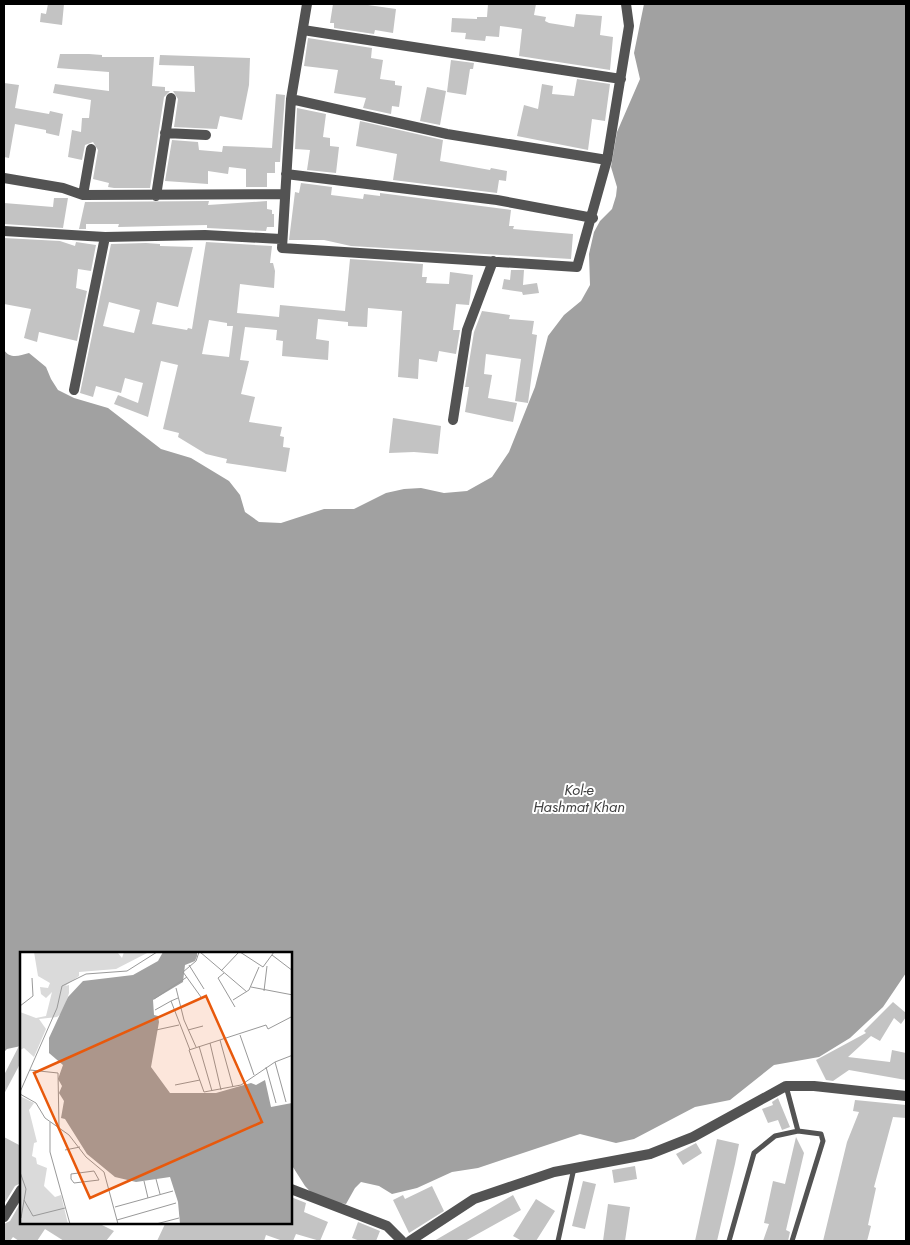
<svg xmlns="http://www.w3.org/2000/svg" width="910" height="1245" viewBox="0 0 910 1245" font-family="Jost,sans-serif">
<rect width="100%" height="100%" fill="#fff"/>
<path fill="#a1a1a1" d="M644,4H906V973L883,1007L850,1038L819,1057L774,1065L730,1100L695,1107L634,1139L616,1143L580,1134L478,1168L452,1172L417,1188L392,1194L379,1186L361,1182L355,1188L346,1204L318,1200L305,1186L291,1164V954H21V1046L7,1049L4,1052V350C10,359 19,356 29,353L46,367L51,379L58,390L74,398L108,408L161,449L191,458L229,481L240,495L245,512L259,522L281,523L324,509H354L386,493L404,489L421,488L444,493L467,491L492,477L509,452L535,387L548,336L564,315L581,301L590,285L589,254L594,232L600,221L612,209L616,196L617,187L611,167L617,132L640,79L634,53Z"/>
<path fill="#c3c3c3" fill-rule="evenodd" d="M48,4H64L62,25L40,22L41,13L46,14Z
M333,4H361L396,9L393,33L375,30L374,34L334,28V23H330Z
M488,4H536L534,15L546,17L545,21L549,23L574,27L576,14L602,16L600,35L613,37L610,70L519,56L522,29L500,26L499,37L486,36L485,41L465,39L466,33L451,32L452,18L477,19V17H487Z
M308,38L372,48L371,58L383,60L380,79L395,81V85L402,86L399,107L392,106L391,114L363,108L366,98L334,93L338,70L304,66Z
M60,54H89L102,55V57H154L152,86L165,87V91H170L164,97L150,188H114L108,187L109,183L93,179L98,150L93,142L85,145L82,160L68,157L72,130L81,132L82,118H89L91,100L53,93L55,84L109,91V72L57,68Z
M160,55L250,58L249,85L242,120L220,116L217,129L174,127L178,99L173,91L195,92L194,66L159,65Z
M451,60L474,63L473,69H470L466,95L447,92Z
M577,79L610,84L605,121L592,119L588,150L517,136L524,105L538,109L542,84L553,86L552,94L574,96Z
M4,83L19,85L15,108L49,114L50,111L63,114L59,136L46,133V130L15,124L9,158L4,157Z
M427,87L446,91L440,125L420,121Z
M276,94L285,95L280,162H275V173H267V187H246V169L229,167L228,174L208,171V184L165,181L172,140L198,142L199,150L222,152L223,146L272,148Z
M297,108L326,114L323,137L330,138V146L339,147L336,173L307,170L310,150L295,149Z
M360,121L443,140L440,161L490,170L491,168L507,171L506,181L499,180L497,193L393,180L397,154L356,146Z
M301,183L332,187L331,195L363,199L364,194L380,196V193L511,210L509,226H514L513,229L573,234L571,259L351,246L324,240H289L295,192L299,193Z
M54,198H68L63,228L4,224V203L53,207Z
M209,201L208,205L267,201V209L272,210V214H274V227H267L266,231L207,228V225L118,227L119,224H86V229H79L85,202Z
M4,238L60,241L75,246L76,242L96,245L91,271L78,269L76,288L87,291L77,341L39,332L37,342L24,338L31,309L4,304Z
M206,242L272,246L270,263H273L275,271L274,288L240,284L237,313L279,317L280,305L345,311L350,259L423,264L422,277H427L426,283L449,284L450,272L473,275L469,305L456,304L453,330H460L456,354L439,351L437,362L419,359L418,379L398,377L402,311L368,308L367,327L348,326V322L318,319L316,339L329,341L328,360L282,356L283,341L276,340L277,330L245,327L240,360L249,361L241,394L255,397L249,422L282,427L280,436L284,437L283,447L290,448L286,472L226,463L227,459L206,454L178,437L179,433L163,429L178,365L161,361L148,417L114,404L118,395L138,403L143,383L125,378L121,393L96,386L93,397L80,393L111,244L146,243L160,244V246L193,247L178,307L157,302L152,324L187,330L188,328L192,329ZM109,302L140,310L134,333L103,326ZM209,320L227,323V326H233L229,357L202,354Z
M511,270H524L523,285L537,283L539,293L523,295L522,292L502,289L504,279L510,280Z
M482,311L510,315L509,319L534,321L532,334L537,335L528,403L515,401L521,359L486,354L484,374L492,375L488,398L517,403L513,422L465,412L469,387H465L474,332Z
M393,418L441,426L438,454L414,452L389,453Z
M893,1002L906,1013V1017L901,1024L894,1018L880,1041L871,1036L848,1057L890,1062L892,1050L906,1053V1080L849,1070L833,1081L826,1080L816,1060L866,1033L864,1031Z
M21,1042V1062L4,1094V1075Z
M778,1098L790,1127L782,1130L778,1120L768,1123L762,1109L773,1105L772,1102Z
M855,1100L906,1105V1118L893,1117L874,1187L876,1188L868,1225L871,1226L867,1241H823L847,1142L859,1112L853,1111Z
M4,1137L21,1146V1183L15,1186L4,1204Z
M796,1137L804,1153L786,1230L790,1232L788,1241H763L769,1224L764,1223L773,1181L785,1184Z
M717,1139L739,1144L735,1164L717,1241H695Z
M696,1143L702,1153L683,1165L676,1154Z
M635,1166L637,1179L614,1183L612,1170Z
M583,1181L596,1184L585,1229L572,1226Z
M432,1186L444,1211L409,1233L393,1200L403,1195L405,1199Z
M513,1195L521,1210L465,1241H434Z
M291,1197L306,1203L304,1212L328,1222L320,1241L296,1234L293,1241H283L266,1235L264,1241H157L165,1224H291Z
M536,1199L555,1211L536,1241H522L513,1236Z
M21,1202V1224H100L114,1231L106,1241H64L45,1229L37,1241H19L13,1237L10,1241H4V1224L10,1221Z
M608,1204L630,1207L625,1241H603Z
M358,1222L380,1231L376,1241H360L352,1238Z"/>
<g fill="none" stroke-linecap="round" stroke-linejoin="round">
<path stroke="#535353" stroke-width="5" d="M786,1086L798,1131
M558,1241L574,1168
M729,1241L754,1153L775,1136L798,1131L821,1134L823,1141L792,1241"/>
<path stroke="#535353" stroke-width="10" d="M307,4L291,99L282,248L577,267L607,160L629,26L626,4
M303,30L621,79
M291,99L447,134L607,160
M165,133L206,135
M286,174L497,200L593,218
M4,178L63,188L83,195L285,194
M83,195L91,149
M156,196L171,98
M4,231L105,237L205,235L281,239
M74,390L105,237
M453,420L467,330L493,261
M291,1189L387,1226L402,1241
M4,1217L21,1190"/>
<path stroke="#535353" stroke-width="10" d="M410,1241L474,1199L554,1172L650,1154L693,1137L786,1086H814L906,1096"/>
</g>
<g text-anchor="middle" stroke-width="4" stroke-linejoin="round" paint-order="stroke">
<g font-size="15" font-style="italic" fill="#424242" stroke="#fff">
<text x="579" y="795">Kol-e<tspan x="579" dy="17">Hashmat Khan</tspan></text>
</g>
</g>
<g transform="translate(20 952)">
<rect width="272" height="272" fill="#fff"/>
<path d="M14,0H91L98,1L102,6L104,0H129L96,17L59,20V24L45,34L49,33V41L43,60L37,65L19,67L26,77L14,105L4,96L0,98V60L16,66L26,64L32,40L26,46L21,42L20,35L28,36L30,31L18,24ZM0,144L14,151L9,158L17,190L14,191L12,204L16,206L17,212L27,216L24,234L35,245L41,243L48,272H0Z" fill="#dadada"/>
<path d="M143,0H177V4L175,9L165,13L163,30L133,48L134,63L138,64L139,70L131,115L150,141H196L231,131L236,133L245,128L251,155L272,151V272H160L158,250L150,225L116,230L95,225L67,202L45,167L41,166L44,149L39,141L42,134L38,127L43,113L29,101V86L48,45L63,29L113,23L138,9Z" fill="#a1a1a1"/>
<path fill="none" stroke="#999" stroke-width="1" d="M179,0L176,9L163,20L181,45M180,0L227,40M220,0L243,15L254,0M252,3L273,19M169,13L184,37M201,19L219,0M204,21L198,26L215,55M231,35L273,43M156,36L164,68L176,95M244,39L247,14M158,46L151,49L170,98M134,47L167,25M213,48L229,38L239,15M0,54L13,44L12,26M135,58L151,49M273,64L248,77L246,73L169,98L184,140L221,133L255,110L273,103M136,78L159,73M168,78L183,74M220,83L234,123M200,88L213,135M190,91L201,138M179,94L192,139M255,110L266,150M246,115L256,151M10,118L38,121L39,176M155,133L180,128M0,140L37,56L42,34L66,22L107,19L137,0M0,142L16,151L25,166L49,183L66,205L84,220L98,272M30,170V200L50,272M45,198L60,195M74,219L79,228L54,231L51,227V222ZM0,220L6,237L1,266M136,227L140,242M124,229L128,246M4,248L13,264L45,256M95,255L153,239M97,268L156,251M136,272L159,266"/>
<path fill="#e8590c" fill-opacity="0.15" stroke="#e8590c" stroke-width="2.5" d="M186,44L242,170L70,246L14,121Z"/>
<rect width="272" height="272" fill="none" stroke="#000" stroke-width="2.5"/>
</g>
<rect width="910" height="1245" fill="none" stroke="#000000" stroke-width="10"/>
</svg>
